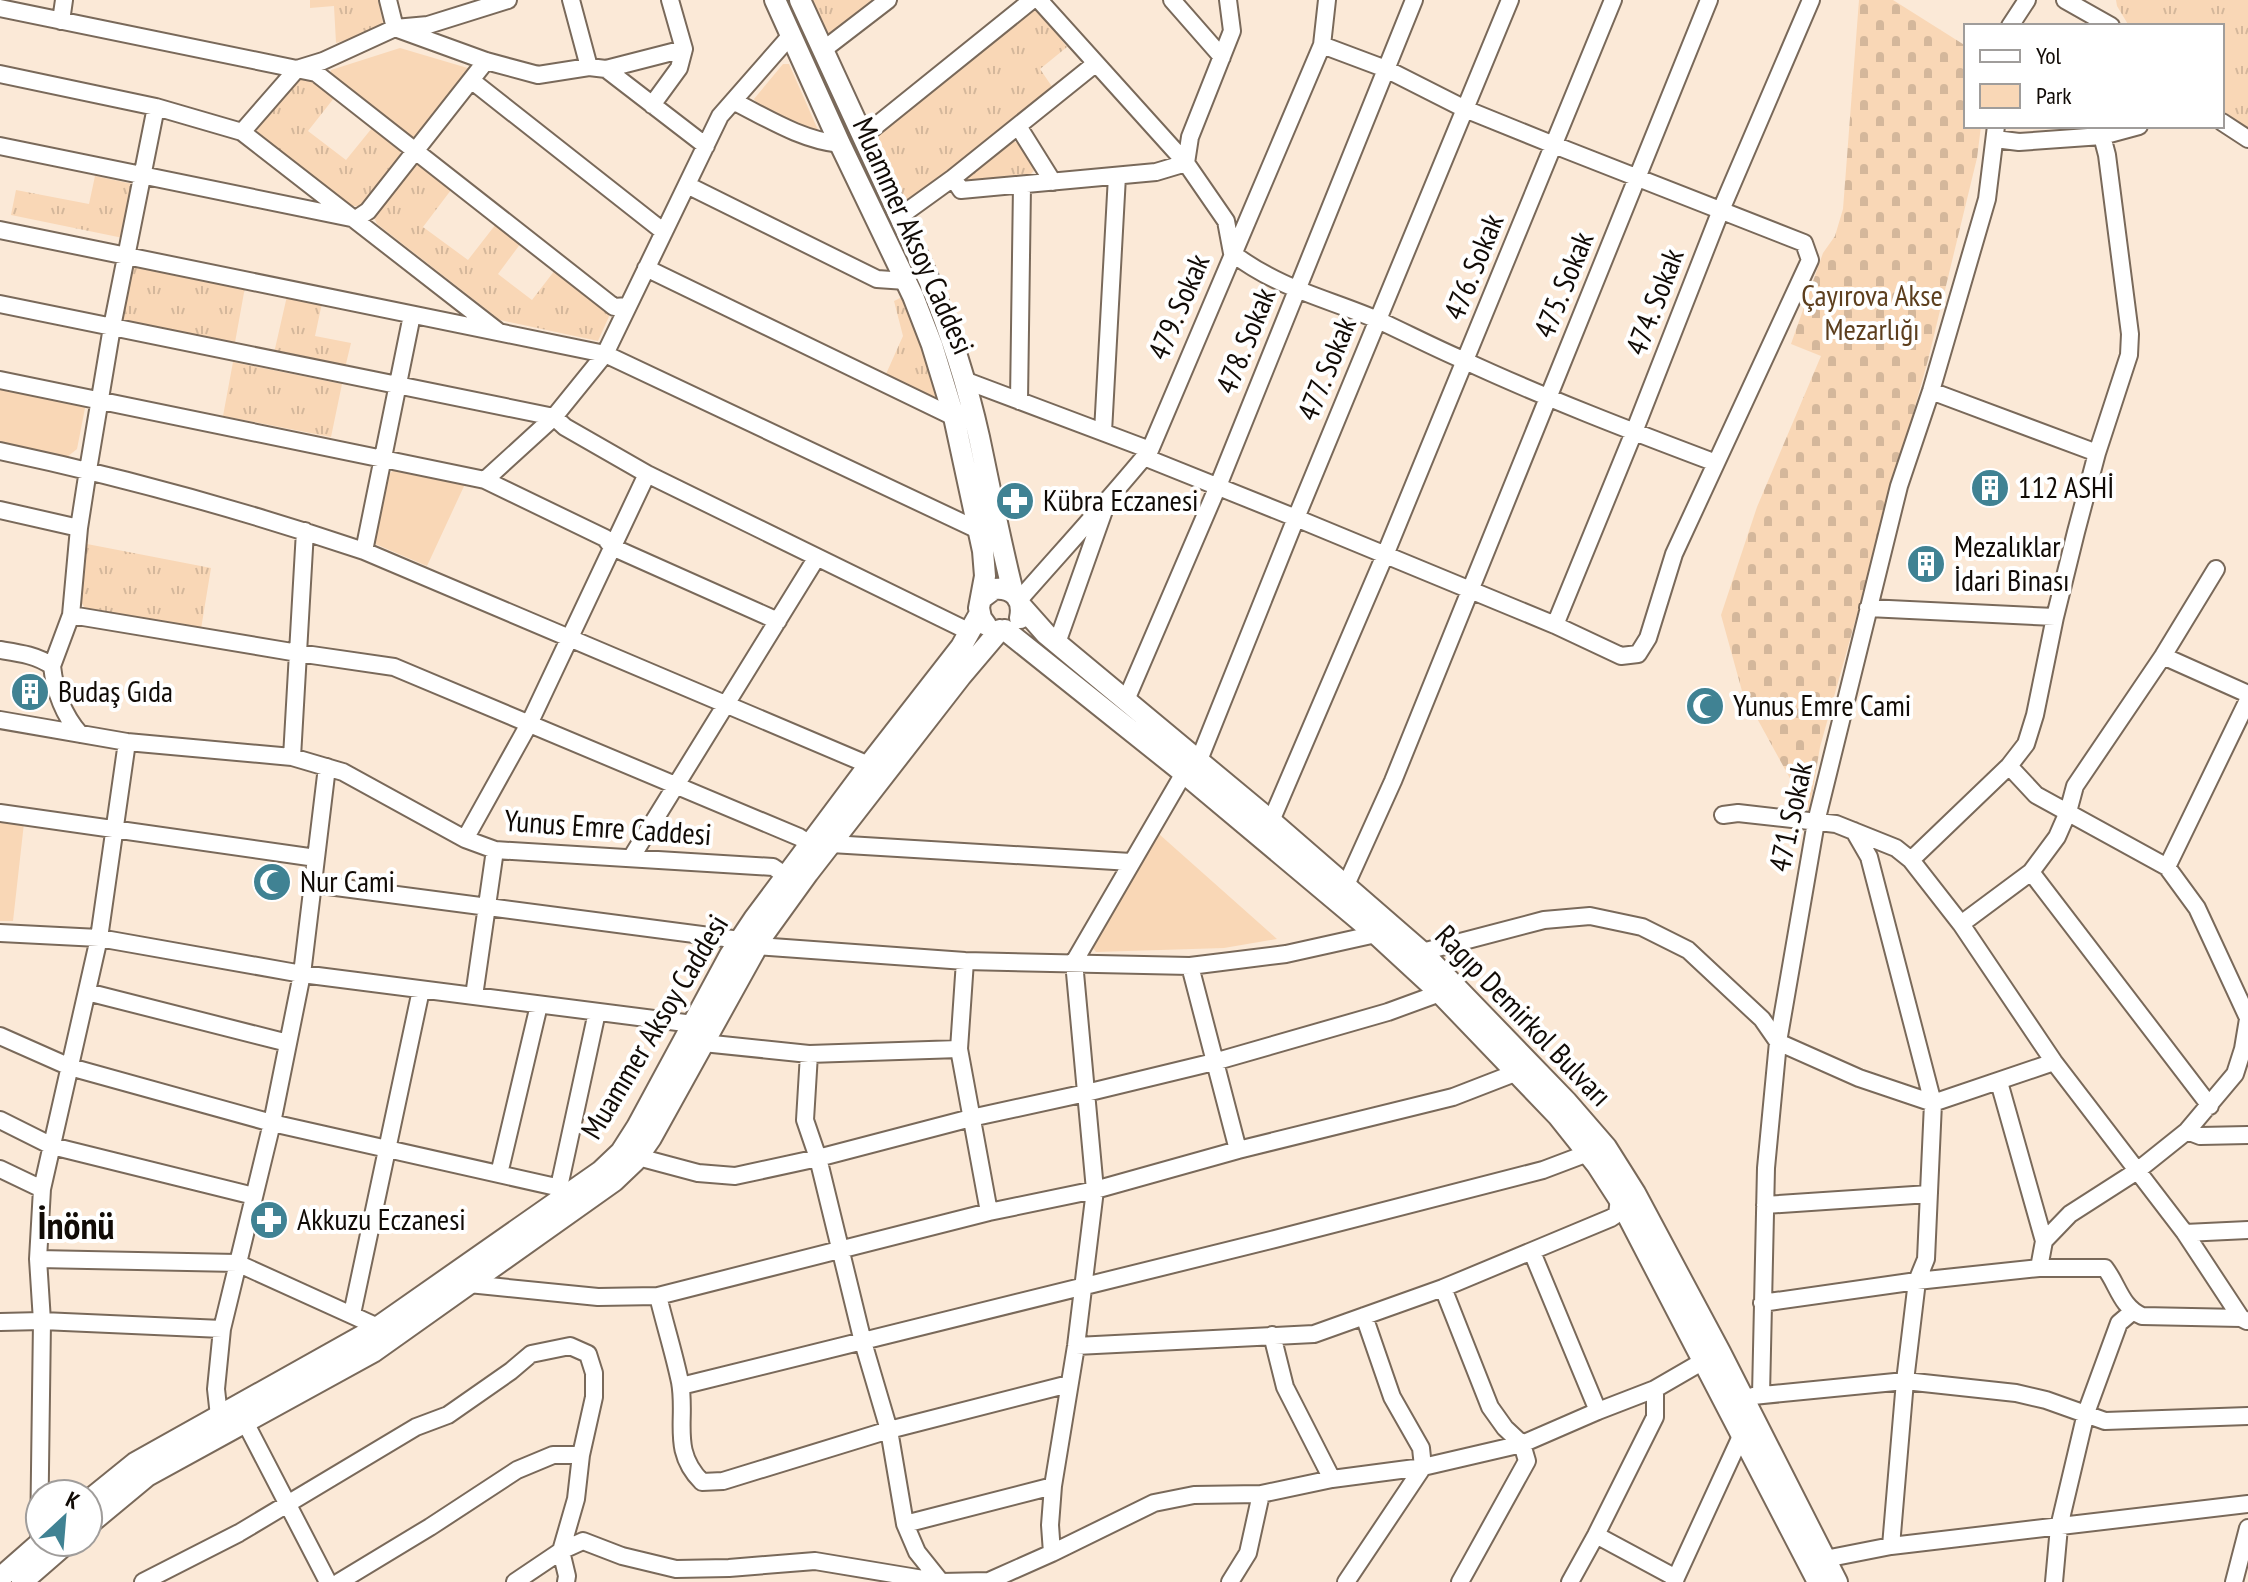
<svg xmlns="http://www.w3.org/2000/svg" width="2248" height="1582" viewBox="0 0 2248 1582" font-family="'PT Sans Narrow',sans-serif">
<defs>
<pattern id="grass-tufts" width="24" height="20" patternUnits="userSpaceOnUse" patternTransform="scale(2)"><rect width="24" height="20" fill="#f9d7b6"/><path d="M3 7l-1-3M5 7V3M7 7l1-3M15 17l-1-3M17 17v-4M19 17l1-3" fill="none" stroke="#d4b79b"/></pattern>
<pattern id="cemetery-stones" width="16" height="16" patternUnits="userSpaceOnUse" patternTransform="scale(2)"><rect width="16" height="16" fill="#f9d7b6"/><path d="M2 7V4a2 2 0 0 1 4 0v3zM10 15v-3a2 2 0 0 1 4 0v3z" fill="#d4b79b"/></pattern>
</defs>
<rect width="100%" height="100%" fill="#fbe9d7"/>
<path fill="url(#grass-tufts)" d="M310,0H378L383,23L376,31L336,43L334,6L310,8Z
M783,0H789L918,278L913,281Z
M809,0H878L826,38Z
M2116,0H2248V134L2222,114V26H2129L2117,6Z
M1031,11H1038L1067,47L1040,69L1055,91L912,203H904L874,141L878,135Z
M298,76L309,79L334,98L308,131L346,160L372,128L400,150V155L361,206H350L258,133L255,125Z
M1013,142H1020L1036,168L1031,174L969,182L966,178Z
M414,164L418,165L451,190L423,227L468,260L496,224L521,243L498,274L532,300L555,270L611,312L598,341L500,320L377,224L373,215Z
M95,176L133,184L123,238L11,215L16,190L89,204Z
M132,264L245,287L234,348L126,323L121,318Z
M287,296L322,303L315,336L351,343L345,368L274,353Z
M904,296L941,396L933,398L886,374L903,336L894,301Z
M233,362L342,384L331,437L223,416Z
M87,544L211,568L201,629L85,608L79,599Z"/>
<path fill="url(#cemetery-stones)" d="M1859,0H1893L1966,46V126H1981L1977,158L1928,360L1820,747L1809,813L1742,691L1721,615L1757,507L1821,356L1791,344L1823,253L1835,236L1843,209Z"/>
<path fill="#f9d7b6" d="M400,48L471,69L418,140H409L329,78L331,70Z
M783,64H789L818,130L813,132L758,106L754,99Z
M0,385L86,403L77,449L67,457L0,444Z
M396,468L465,484L427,566L373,543L386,477Z
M0,820L24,823L13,921H0Z
M1159,834L1277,939L1224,948L1096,952L1092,947Z"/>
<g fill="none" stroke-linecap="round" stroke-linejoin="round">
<defs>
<path id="minor" d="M388,0L395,28L486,61L538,75L589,67L606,69L684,49L670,0
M571,0L589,67
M1172,0L1222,57
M1228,0L1232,31L1190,137L1186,163L1226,221L1232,253
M2065,0L2111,26
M0,8L316,73L614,307L628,306
M61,21L64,0
M2010,26L2027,0
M823,50L888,0
M606,69L706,146
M0,74L156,107L242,132L499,332
M471,80L664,232
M733,101C767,118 801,140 840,144
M652,105L679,68L684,49
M2222,122L2248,139
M1018,126L1053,182
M242,132L297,69L323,61L395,28L428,25L508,0
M862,137L1032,0
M1995,139L2019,142L2102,136L2139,126
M0,146L356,219L368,211L486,61
M953,178L961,190L1156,172L1186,163L1039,0
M687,185L877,279L906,281
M899,217L953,178L1095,64
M0,230L605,354L978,530
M1232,253C1281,290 1327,298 1380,321C1408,334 1435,348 1463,360C1545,398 1631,431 1716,463
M646,268L954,417
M0,304L554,417L565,427L647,474L970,632
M0,380L485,480L605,538L612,547L778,621
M964,380L1150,450
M1931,391L2097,453
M1019,401L1022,185
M1103,432L1117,176
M0,451C123,477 245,511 364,551L869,765
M1144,457L1296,518L1555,625L1621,656L1638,654L1648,638L1674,554L1810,260L1804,243L1554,145L1465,109L1386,69L1322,45
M485,480L554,417L605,354L720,116L791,35
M0,510L79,528
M364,551L412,315
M1019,600C1063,550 1108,501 1150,450L1322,45L1327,0
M1868,608L2055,617
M71,615L298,653L394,667L799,837L810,844
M1555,625L1634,432L1721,210L1811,0
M1057,643L1106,505
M0,650C19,653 36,655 52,666C55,693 63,714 80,734
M2163,656L2248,694
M52,666L71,615L79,528L88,470L112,327L156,107
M1126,700L1218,486L1414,0
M0,720L127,742L292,757L343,772L465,839L495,850L773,867L795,882
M292,757L305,531
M1199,760L1296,518L1510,0
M2009,766L2036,795L2167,867L2197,908L2248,1018
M0,813L316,858
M1723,815L1738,813L1836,824L1896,848L1911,860L1961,924L2054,1062L2185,1233L2241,1318
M1271,821L1385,555L1613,0
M1854,831L1869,857L1933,1103L1926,1259L1917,1281L1905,1381L1891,1546
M465,839L529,724L647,474
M831,844L1131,862
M631,858L817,557
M1911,860L2009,766L2026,744L2035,715L2055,617L2076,532L2097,453L2129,355L2130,334L2107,155L2102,136
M2167,867L2248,700
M2031,872L2210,1106
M313,884L740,940
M1346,885L1393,781L1709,0
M1961,924L2031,872L2057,837L2068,812L2075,786L2163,656L2216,569
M0,933L99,938L302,974L693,1024
M757,946L965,961L1190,966L1286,954L1376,934
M1422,952L1544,920L1590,916L1642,927L1688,950L1762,1019L1778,1042L1859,1078L1933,1103L2054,1062
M965,961L959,1049L989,1212
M1190,966L1238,1150
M87,992L288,1043
M474,996L495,850
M0,1036L70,1067L272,1123L574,1191
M703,1043L809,1054L959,1049
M809,1054L805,1120L818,1158L863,1342L889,1430L905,1524L917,1552L941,1582
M1999,1082L2044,1241L2039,1268
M0,1120L52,1146L254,1196
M2187,1131L2200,1136L2248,1135
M638,1157L698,1173L735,1176L818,1158L971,1118L1086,1093L1214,1062L1388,1012L1440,993
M0,1169L42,1189
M499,1174L539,1005
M559,1187L597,1012
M1765,1205L1929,1194
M2185,1233L2248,1230
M2044,1241L2070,1214L2137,1171L2187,1131L2235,1074L2243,1049L2248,1019
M1532,1252L1598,1411
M38,1259L237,1263L378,1327
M469,1284L598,1297L658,1296L989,1212L1095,1190L1238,1150L1453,1097L1515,1073
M1443,1288L1490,1407L1505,1428L1522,1444L1527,1461L1460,1582
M658,1296C665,1325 674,1353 680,1382C687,1420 670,1450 702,1482L723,1481L889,1430L1069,1384
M1762,1303L1917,1281L2039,1268H2105C2118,1285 2121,1307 2142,1316L2241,1318L2247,1321
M352,1314L421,990
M0,1322L42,1321L222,1329
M1272,1335L1285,1387L1332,1479
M1076,1346L1314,1334L1443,1288L1611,1218L1617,1214L1619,1199
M681,1386L1275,1239L1543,1170L1588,1153
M1761,1395L1766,1168L1778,1042L1816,822L1899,486L1931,391L1987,199L1996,126
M1753,1396L1905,1381L2016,1393L2046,1400L2105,1421L2248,1416
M219,1416L216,1389L222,1329L272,1123L302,974L327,767
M245,1422L328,1582
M905,1524L1053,1486
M1596,1535L1676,1578
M39,1544L42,1321L38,1259L42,1189L99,938L127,742
M1052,1553L1050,1525L1053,1486L1076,1346L1095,1190L1074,962L1184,773
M1825,1559L1891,1546L2248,1504
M143,1582L239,1533L416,1427L448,1415L511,1371L531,1354L570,1346L588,1354L594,1373V1397L581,1455L576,1499L561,1551L567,1576L566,1582
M339,1582L430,1527L517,1470L553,1455H581
M515,1582L561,1551L583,1541L622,1556L676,1569L729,1568L815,1561L941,1582L989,1581L1052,1553L1154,1503L1194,1495L1261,1494L1332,1479L1423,1467L1522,1444L1598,1411L1655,1389L1712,1356
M1230,1582L1248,1553L1261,1494
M1346,1582L1423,1467L1421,1448L1392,1397L1364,1316
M1570,1582L1596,1535L1655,1417V1389
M1674,1582L1742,1434
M2054,1582L2059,1527L2086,1413L2119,1323L2132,1312
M2234,1582L2248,1528"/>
<path id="major" d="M775,0L840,144L913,296L932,345L954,417L983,551L985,576L979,608L981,618L986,625
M800,0L929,280C950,331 967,383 979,437C990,489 1000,541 1013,592
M982,598L994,589C1013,587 1024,599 1020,618
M1022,607L1046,634L1271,821L1422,952L1567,1102L1606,1147L1635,1193L1720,1352L1837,1582
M1005,630L1184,773L1376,934L1440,993L1558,1116L1597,1165L1619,1199L1818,1582
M88,1501L135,1463L378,1327L601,1171L621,1152L637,1127L730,955L754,919L869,765L961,647L980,613
M88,1525L147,1476L373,1352L614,1181L635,1161L651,1138L764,934L808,873L961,676L1000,630
M0,1578L41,1542
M22,1582L68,1542"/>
</defs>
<use href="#minor" stroke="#79695a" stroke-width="20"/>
<use href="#major" stroke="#79695a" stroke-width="24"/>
<use href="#minor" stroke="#fff" stroke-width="16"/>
<use href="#major" stroke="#fff" stroke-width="20"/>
</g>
<defs>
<symbol id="building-disc" viewBox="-11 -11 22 22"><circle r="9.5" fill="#408293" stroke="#fff"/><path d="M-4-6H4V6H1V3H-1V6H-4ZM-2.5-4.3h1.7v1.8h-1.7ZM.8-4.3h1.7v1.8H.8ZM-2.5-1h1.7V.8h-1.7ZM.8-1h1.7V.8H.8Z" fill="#fff"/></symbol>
<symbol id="pharmacy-disc" viewBox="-11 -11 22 22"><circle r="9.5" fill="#408293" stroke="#fff"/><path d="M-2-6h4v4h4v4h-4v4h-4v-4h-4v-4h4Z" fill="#fff"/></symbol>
<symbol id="mosque-disc" viewBox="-11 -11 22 22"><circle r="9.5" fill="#408293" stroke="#fff"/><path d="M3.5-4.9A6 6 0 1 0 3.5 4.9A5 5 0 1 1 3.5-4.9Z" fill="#fff"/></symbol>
</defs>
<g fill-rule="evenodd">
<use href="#building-disc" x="1968" y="466" width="44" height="44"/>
<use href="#pharmacy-disc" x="993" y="479" width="44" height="44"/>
<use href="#building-disc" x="1904" y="542" width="44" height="44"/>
<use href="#building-disc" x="8" y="670" width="44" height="44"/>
<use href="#mosque-disc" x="1683" y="684" width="44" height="44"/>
<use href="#mosque-disc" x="250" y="860" width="44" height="44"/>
<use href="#pharmacy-disc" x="247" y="1198" width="44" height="44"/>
</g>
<g text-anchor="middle" stroke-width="8" stroke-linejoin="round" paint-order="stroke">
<g font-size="30" fill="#110b06" stroke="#fff">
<text transform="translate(913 236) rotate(66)" y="10">Muammer Aksoy Caddesi</text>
<text transform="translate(1474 267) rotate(-68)" y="10">476. Sokak</text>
<text transform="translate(1564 285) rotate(-68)" y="10">475. Sokak</text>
<text transform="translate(1655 302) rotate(-69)" y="10">474. Sokak</text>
<text transform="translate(1179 307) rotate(-67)" y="10">479. Sokak</text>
<text transform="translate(1246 341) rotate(-68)" y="10">478. Sokak</text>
<text transform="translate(1327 369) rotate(-68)" y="10">477. Sokak</text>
<text transform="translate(1791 817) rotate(-78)" y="10">471. Sokak</text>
<text transform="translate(608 828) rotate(4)" y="10">Yunus Emre Caddesi</text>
<text transform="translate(1523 1016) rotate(46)" y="10">Ragıp Demirkol Bulvarı</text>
<text transform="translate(655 1027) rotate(-59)" y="10">Muammer Aksoy Caddesi</text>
</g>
<g font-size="30" fill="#5d3f1e" stroke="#fff">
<text x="1872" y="306">Çayırova Akse<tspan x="1872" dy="34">Mezarlığı</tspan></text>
</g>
<g font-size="30" fill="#110b06" stroke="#fff" text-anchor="start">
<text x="2018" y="498">112 ASHİ</text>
<text x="1043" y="511">Kübra Eczanesi</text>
<text x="1954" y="557">Mezalıklar<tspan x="1954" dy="34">İdari Binası</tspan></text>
<text x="58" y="702">Budaş Gıda</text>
<text x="1733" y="716">Yunus Emre Cami</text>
<text x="300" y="892">Nur Cami</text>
<text x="297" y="1230">Akkuzu Eczanesi</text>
</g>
<g font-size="38" font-weight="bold" fill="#110b06" stroke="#fff">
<text x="76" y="1239">İnönü</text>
</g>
</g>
<rect x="1964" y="24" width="260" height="104" fill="#ffffff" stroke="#a09d9b" stroke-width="2"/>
<rect x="1980" y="50" width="40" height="12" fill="#ffffff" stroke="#a09d9b" stroke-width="2"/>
<text x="2036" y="64" font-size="24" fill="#110b06">Yol</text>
<rect x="1980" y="84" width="40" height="24" fill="#f9d7b6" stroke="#a09d9b" stroke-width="2"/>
<text x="2036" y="104" font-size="24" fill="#110b06">Park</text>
<g transform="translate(64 1518) rotate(26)"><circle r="38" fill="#ffffff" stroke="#a09d9b" stroke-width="2"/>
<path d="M0-6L14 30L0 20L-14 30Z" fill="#408293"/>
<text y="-12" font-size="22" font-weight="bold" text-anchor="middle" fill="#110b06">K</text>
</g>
</svg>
